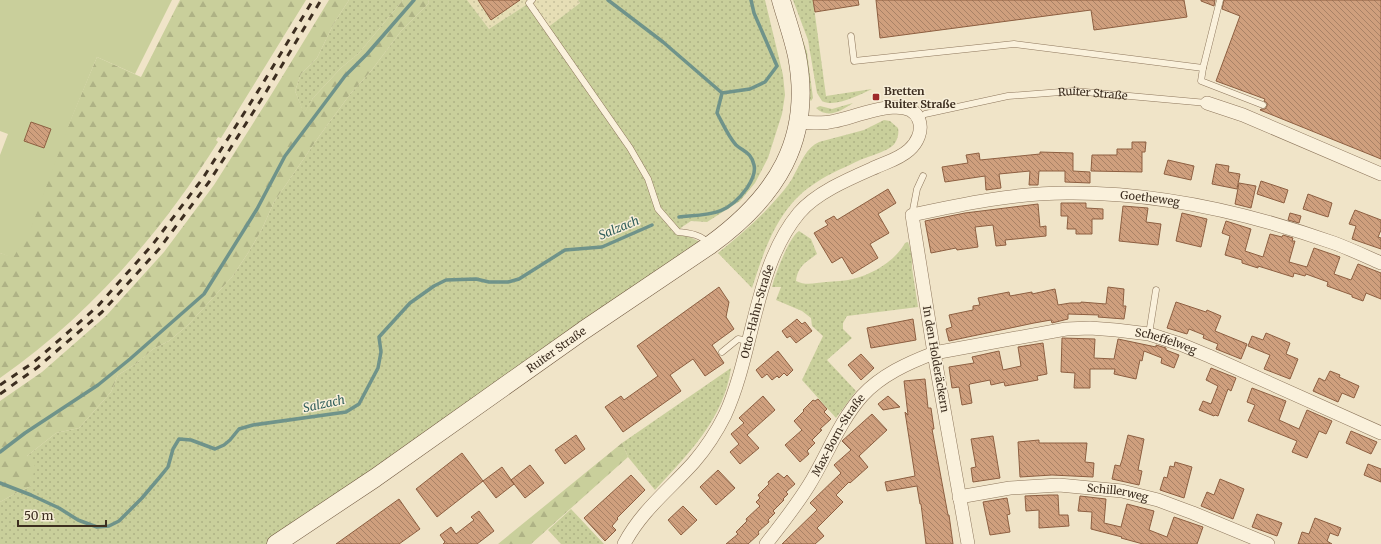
<svg xmlns="http://www.w3.org/2000/svg" width="1381" height="544" viewBox="0 0 1381 544" font-family="Merriweather,serif">
<defs>
<pattern id="farmland-dots" width="8" height="8" patternUnits="userSpaceOnUse"><rect width="8" height="8" fill="#e6deb5"/><path d="M2 2h.1M6 6h.1" fill="none" stroke="#c6bf9b" stroke-width="1.8" stroke-linecap="round"/></pattern>
<pattern id="grass-dots" width="8" height="8" patternUnits="userSpaceOnUse"><rect width="8" height="8" fill="#c9cf9b"/><path d="M2 2h.1M6 6h.1" fill="none" stroke="#aeb285" stroke-width="1.8" stroke-linecap="round"/></pattern>
<pattern id="forest-firs" width="22" height="20" patternUnits="userSpaceOnUse"><rect width="22" height="20" fill="#c9cf9b"/><path d="M5 1l3.5 6h-7zM16 11l3.5 6h-7z" fill="#aeb285"/></pattern>
<pattern id="building-back-hatch" width="6" height="6" patternUnits="userSpaceOnUse"><rect width="6" height="6" fill="#cf9f7d"/><path d="M-1 5l2 2M0 0l6 6M5-1l2 2" fill="none" stroke="#a98266"/></pattern>
</defs>
<rect width="100%" height="100%" fill="#f0e4c8"/>
<path fill="url(#farmland-dots)" d="M467,0H578L580,3L547,28L529,3L489,29Z"/>
<path fill="url(#grass-dots)" d="M349,0H403L359,53L341,68L313,98L304,114L295,91L301,74L317,58L334,23Z
M428,0H467L489,29L529,3L547,28L580,3L578,0H765L783,75L785,95L782,114L768,158L755,183L740,201L707,222L691,221L682,227L678,231L698,241L699,245L271,544H0V502L16,493L31,486L27,456L56,433L79,428L111,392L118,375L137,363L153,349L169,341L188,325L232,277L248,253L261,231L274,202L320,135L351,93L371,71L401,31L429,3Z
M789,0L807,52L813,98L811,101L809,99L807,66Z
M793,0H813L826,96L872,89C859,95 835,108 822,101L817,93L808,40Z
M853,103C841,111 828,119 816,108L820,106L832,109Z
M884,120L890,121L898,128C899,133 898,138 895,143C890,151 869,156 860,160C846,167 830,173 817,182C778,206 765,248 752,288L718,253C740,236 761,217 779,196C785,189 791,182 795,173C802,161 806,148 819,142L864,130Z
M799,231L811,239L817,254C805,263 798,266 796,281C806,286 815,283 826,282C835,281 845,281 853,279C873,274 895,261 905,243L908,242L912,254V268L918,307L847,316L843,323V329L852,338L827,360L856,391L836,418L802,380L823,336L812,326L811,318L802,311L776,300L781,287H772C775,275 789,237 799,231Z
M731,368C724,419 688,454 655,490L628,457L622,443Z
M571,509L604,544H561L548,530Z"/>
<path fill="url(#forest-firs)" d="M180,0H306L221,138L218,137L216,140L218,142C160,234 90,315 0,378V253L13,257L97,57L141,77Z
M329,0H349L334,23L317,58L301,74L295,91L304,113L313,98L341,68L359,53L403,0H428L429,3L401,31L371,71L351,93L320,135L274,202L261,231L248,253L232,277L188,325L169,341L153,349L137,363L118,375L111,392L79,428L56,433L27,456L35,466L31,486L16,493L0,502V401L42,372L106,316L164,252L214,185L271,95Z
M622,443L628,457L531,544H498Z"/>
<path fill="#c9cf9b" d="M0,0H172L135,74L97,57L70,122L31,228L13,258L0,253V155L8,134L0,131Z"/>
<g fill="none" stroke-linecap="round" stroke-linejoin="round">
<path stroke="#6f938a" stroke-width="3.5" d="M608,0L663,42L722,93
M679,217C710,214 727,216 747,188C751,182 756,173 754,165C751,152 744,152 736,145C728,136 723,124 717,113L722,93L750,89L765,82L777,66L754,13L751,0
M0,452L25,433L98,385L130,359L204,294L257,209L285,156L345,76L367,54L414,0
M0,483L31,495L59,508L78,520L97,527L109,526L119,521L142,498L159,478L168,467L173,449L179,439L191,440L215,449L224,445L230,440L239,429L253,425L346,412L359,404L378,368L381,352L379,337L410,303L434,286L446,280L476,279L489,282H508L519,279L565,250L602,247L652,225"/>
</g>
<path fill="url(#building-back-hatch)" stroke="#8d5f41" d="M478,0H520L491,20Z
M813,0H858L859,5L815,12Z
M876,0H1184L1187,17L1094,30L1091,10L880,38Z
M1201,0H1215L1214,6L1201,1Z
M1224,0H1381V159L1260,110L1261,109H1265L1267,106V103L1264,101L1265,99L1216,81L1240,16L1222,9Z
M31,122L51,129L44,148L24,141Z
M1132,142H1146L1145,152H1142V172L1091,171L1092,155H1117V149H1132Z
M1040,152L1073,153V171L1090,172V183L1065,182V171H1039L1038,185H1029L1030,171L999,174L1001,188L986,190L985,176L945,182L942,167L968,163L966,155L979,153L980,160L1040,154Z
M1168,160L1194,166L1191,180L1164,174Z
M1216,164L1229,166L1228,172L1240,174L1237,189L1212,184Z
M1261,181L1288,190L1284,203L1257,194Z
M1239,183L1256,186L1251,208L1235,204Z
M888,189L896,203L878,214L889,233L870,244L878,258L852,274L842,257L832,263L814,233L828,225L825,221L834,216L837,220Z
M1308,194L1332,203L1328,217L1303,209Z
M1061,203H1086V208L1103,209V219H1092V234H1076V229H1067L1068,216H1061Z
M1038,204L1040,227L1046,226V236L1005,240L1006,245L996,246L993,225L975,227L978,247L957,250L956,248L931,253L925,221L965,213Z
M1123,206L1148,208L1146,222L1161,224L1158,245L1119,241Z
M1355,210L1381,220V230L1378,237L1381,238V249L1352,239L1356,226L1349,224Z
M1182,213L1207,219L1201,247L1176,241Z
M1290,213L1301,216L1299,223L1288,220Z
M1226,221L1251,229L1245,251L1263,257L1270,234L1282,237L1283,235L1293,238L1292,241H1295L1289,262L1307,267L1314,248L1340,257L1334,274L1351,280L1358,264L1381,273V299L1366,293L1363,301L1352,297V295L1327,286L1328,282L1306,274L1305,276L1294,273L1293,277L1258,266V268L1242,263V260L1225,255L1230,236L1222,233Z
M719,287L729,302L726,317L734,329L712,345L724,363L705,376L693,359L670,375L681,391L623,432L605,407L621,396L624,400L658,376L637,346Z
M1108,287L1124,289L1123,306H1126L1124,319L1098,317L1099,315L1068,314V319L1052,323L1051,320L1034,323L949,341L946,329L952,327L949,315L973,310V306L980,305L978,298L1009,292L1010,296L1032,292V294L1055,289L1058,305L1070,303H1081V302L1106,304Z
M1176,302L1206,312L1207,310L1221,316L1215,331L1247,344L1241,359L1216,349L1218,344L1203,338L1204,335L1189,329L1187,334L1167,328Z
M797,319L802,324L805,322L812,331L796,343L790,336L787,338L782,331Z
M913,319L916,340L871,348L867,328Z
M1266,333L1290,343L1286,354L1298,359L1290,379L1264,369L1270,355L1248,346L1252,336L1263,340Z
M1062,338L1095,339L1094,358L1114,359L1118,339L1156,347V345L1166,348V350L1179,355L1174,368L1161,363L1162,358L1144,351L1142,361L1140,360L1136,379L1114,374L1115,369H1090V388H1074L1075,373L1061,372Z
M1043,343L1047,374L1037,376L1038,380L1005,386L1004,382L991,385L990,380L970,384L969,385L972,403L962,405L959,387L952,388L949,367L974,363L972,357L999,351L1003,370L1021,366L1018,347Z
M778,351L793,370L787,376L784,373L779,378L777,376L772,380L767,374L762,378L756,370Z
M861,354L874,368L861,380L848,365Z
M1211,368L1236,378L1231,391L1228,389L1218,416L1215,415L1214,416L1199,410L1203,401L1211,404L1218,386L1206,380Z
M1330,371L1340,375L1339,377L1359,386L1354,398L1342,393L1338,402L1313,391L1319,378L1325,381Z
M925,379L928,408H931L934,429H932L948,515H949L953,544H926L921,504H920L917,486L887,491L885,482L915,476L905,412L908,415L904,381Z
M1252,388L1286,401L1279,420L1299,429L1307,410L1332,421L1326,434L1319,431L1307,458L1292,452L1297,441L1248,421L1255,405L1247,402Z
M763,396L775,410L747,435L759,448L740,464L730,452L739,444L731,434L744,423L739,418Z
M888,396L900,407L883,410L878,404Z
M818,399L827,409L824,412L831,419L820,429L822,430L812,440L815,443L807,451L809,454L800,462L785,445L802,430L794,421L804,411L803,410L813,400L815,401Z
M872,414L887,430L859,456L868,467L850,483L849,482L836,495L843,502L817,528L824,536L815,544H782L817,510L810,503L841,473L834,465L851,450L842,441Z
M1351,431L1377,442L1371,454L1346,443Z
M576,435L585,449L565,464L555,450Z
M1128,435L1144,439L1138,470L1142,471L1139,485L1112,479L1115,465L1120,466L1122,460Z
M993,436L1000,478L973,482L971,468L976,467L971,439Z
M1039,440V443H1087L1085,462L1094,463L1093,477L1052,475L1020,477L1018,442Z
M462,453L483,481L437,517L416,489Z
M1175,462L1192,467L1184,498L1160,490L1164,477L1167,478L1170,466L1174,467Z
M1368,464L1381,469V482L1364,475Z
M530,465L544,483L525,498L511,480Z
M502,467L514,484L496,498L483,481Z
M718,470L735,488L716,505L700,487Z
M778,473L784,478L787,475L795,484L786,492L788,494L783,499L784,500L773,511L775,513L768,520L769,522L758,532L759,534L748,544H726L738,534L736,532L747,521L746,519L760,506L756,502L760,498L758,495L769,484L768,482Z
M631,475L645,490L617,518L618,519L612,526L616,530L605,541L584,518Z
M1220,479L1244,489L1233,519L1201,506L1207,492L1214,495Z
M1049,495H1058L1059,515H1068L1069,526L1039,528V510L1026,511L1025,496Z
M1080,496L1106,499L1104,523L1121,527L1127,504L1154,511L1149,530L1167,537L1174,517L1203,527L1197,544H1143L1121,538L1122,537L1091,529L1092,512L1078,511Z
M1007,498L1010,514L1007,515L1010,532L990,535L983,502Z
M399,499L420,529L399,544H336Z
M683,506L697,520L681,535L668,520Z
M479,511L494,531L477,544H443L445,542L440,535L451,527L456,534L474,520L471,517Z
M1257,514L1282,523L1277,536L1252,527Z
M1315,518L1341,528L1338,536L1330,533L1327,541L1332,544H1298L1302,532L1309,534Z"/>
<g fill="none" stroke-linecap="round" stroke-linejoin="round">
<defs>
<g id="lane">
<path d="M532,0L529,3L630,148L648,179L658,209L678,232C690,233 702,235 709,244"/>
<path d="M851,36L854,61L1014,44L1203,68L1201,81L1263,105"/>
<path d="M1203,68L1220,0"/>
<path id="s1" d="M925,114L1008,96L1074,91L1207,103"/>
<path d="M912,215L917,189L923,176"/>
<path d="M1149,334L1156,290"/>
<path d="M722,352L738,339L748,341"/>
</g>
<g id="street">
<path d="M1207,103L1243,115L1381,174"/>
<path id="s2" d="M959,497L1010,488L1059,485L1122,491L1158,500L1193,513L1268,544"/>
<path id="s3" d="M624,544C642,510 669,490 694,462C706,448 717,431 725,415C754,352 754,267 799,213C817,192 851,178 876,167C887,162 899,159 909,150C917,143 923,131 919,120C910,92 854,118 835,121C823,124 811,123 798,122"/>
<path id="s4" d="M766,544C781,525 796,506 809,485C827,456 839,422 862,396C881,375 908,363 934,353L1066,329L1090,328L1116,330L1149,334L1180,344L1209,356L1381,433"/>
<path id="s5" d="M968,544L934,353L912,215C963,204 1015,193 1067,193C1158,192 1249,213 1334,243C1350,249 1365,256 1381,263"/>
</g>
<g id="secondary">
<path id="s6" d="M276,544L375,478L584,330L710,245C776,197 813,140 797,56C793,37 786,18 781,0"/>
</g>
</defs>
<use href="#lane" stroke="#8d765c" stroke-width="7"/>
<use href="#street" stroke="#8d765c" stroke-width="14"/>
<use href="#secondary" stroke="#6f573f" stroke-width="19"/>
<use href="#lane" stroke="#faf1dc" stroke-width="6"/>
<use href="#street" stroke="#faf1dc" stroke-width="13"/>
<use href="#secondary" stroke="#faf1dc" stroke-width="18"/>
<path stroke="#3d2e20" stroke-width="3" stroke-dasharray="7 7" stroke-linecap="butt" d="M0,385L34,362L97,307L153,244L203,178L260,88L313,0
M0,394L38,367L102,312L159,249L209,182L266,92L321,0"/>
</g>
<rect fill="#9e2a2b" stroke="#f7eed8" stroke-width="1.5" x="872" y="93" width="8" height="8" rx="2"/>
<g text-anchor="middle" stroke-width="3" stroke-linejoin="round" paint-order="stroke">
<g font-size="11" font-weight="bold" fill="#3d2e20" stroke="#f7eed8" text-anchor="start">
<text x="884" y="95">Bretten<tspan x="884" dy="13">Ruiter Straße</tspan></text>
</g>
<g font-size="11" fill="#3d2e20" stroke="#f7eed8">
<text dy="4" stroke="none"><textPath href="#s1" startOffset="170">Ruiter Straße</textPath></text>
<text dy="4" stroke="none"><textPath href="#s5" startOffset="574">Goetheweg</textPath></text>
<text dy="4" stroke="none"><textPath href="#s3" startOffset="273">Otto-Hahn-Straße</textPath></text>
<text dy="4" stroke="none"><textPath href="#s4" startOffset="497">Scheffelweg</textPath></text>
<text dy="4" stroke="none"><textPath href="#s6" startOffset="341">Ruiter Straße</textPath></text>
<text transform="translate(936 359) rotate(80)" y="4">In den Holderäckern</text>
<text dy="4" stroke="none"><textPath href="#s4" startOffset="131">Max-Born-Straße</textPath></text>
<text dy="4" stroke="none"><textPath href="#s2" startOffset="160">Schillerweg</textPath></text>
</g>
<g font-size="12" font-style="italic" fill="#2f5d5a" stroke="#f7eed8">
<text transform="translate(619 228) rotate(-22)" y="4">Salzach</text>
<text transform="translate(324 404) rotate(-12)" y="4">Salzach</text>
</g>
</g>
<path d="M18 520v6h88v-6" fill="none" stroke="#3d2e20" stroke-width="2"/>
<text x="24" y="520" font-size="12" fill="#3d2e20" stroke="#f7eed8" stroke-width="3" paint-order="stroke">50 m</text>
</svg>
